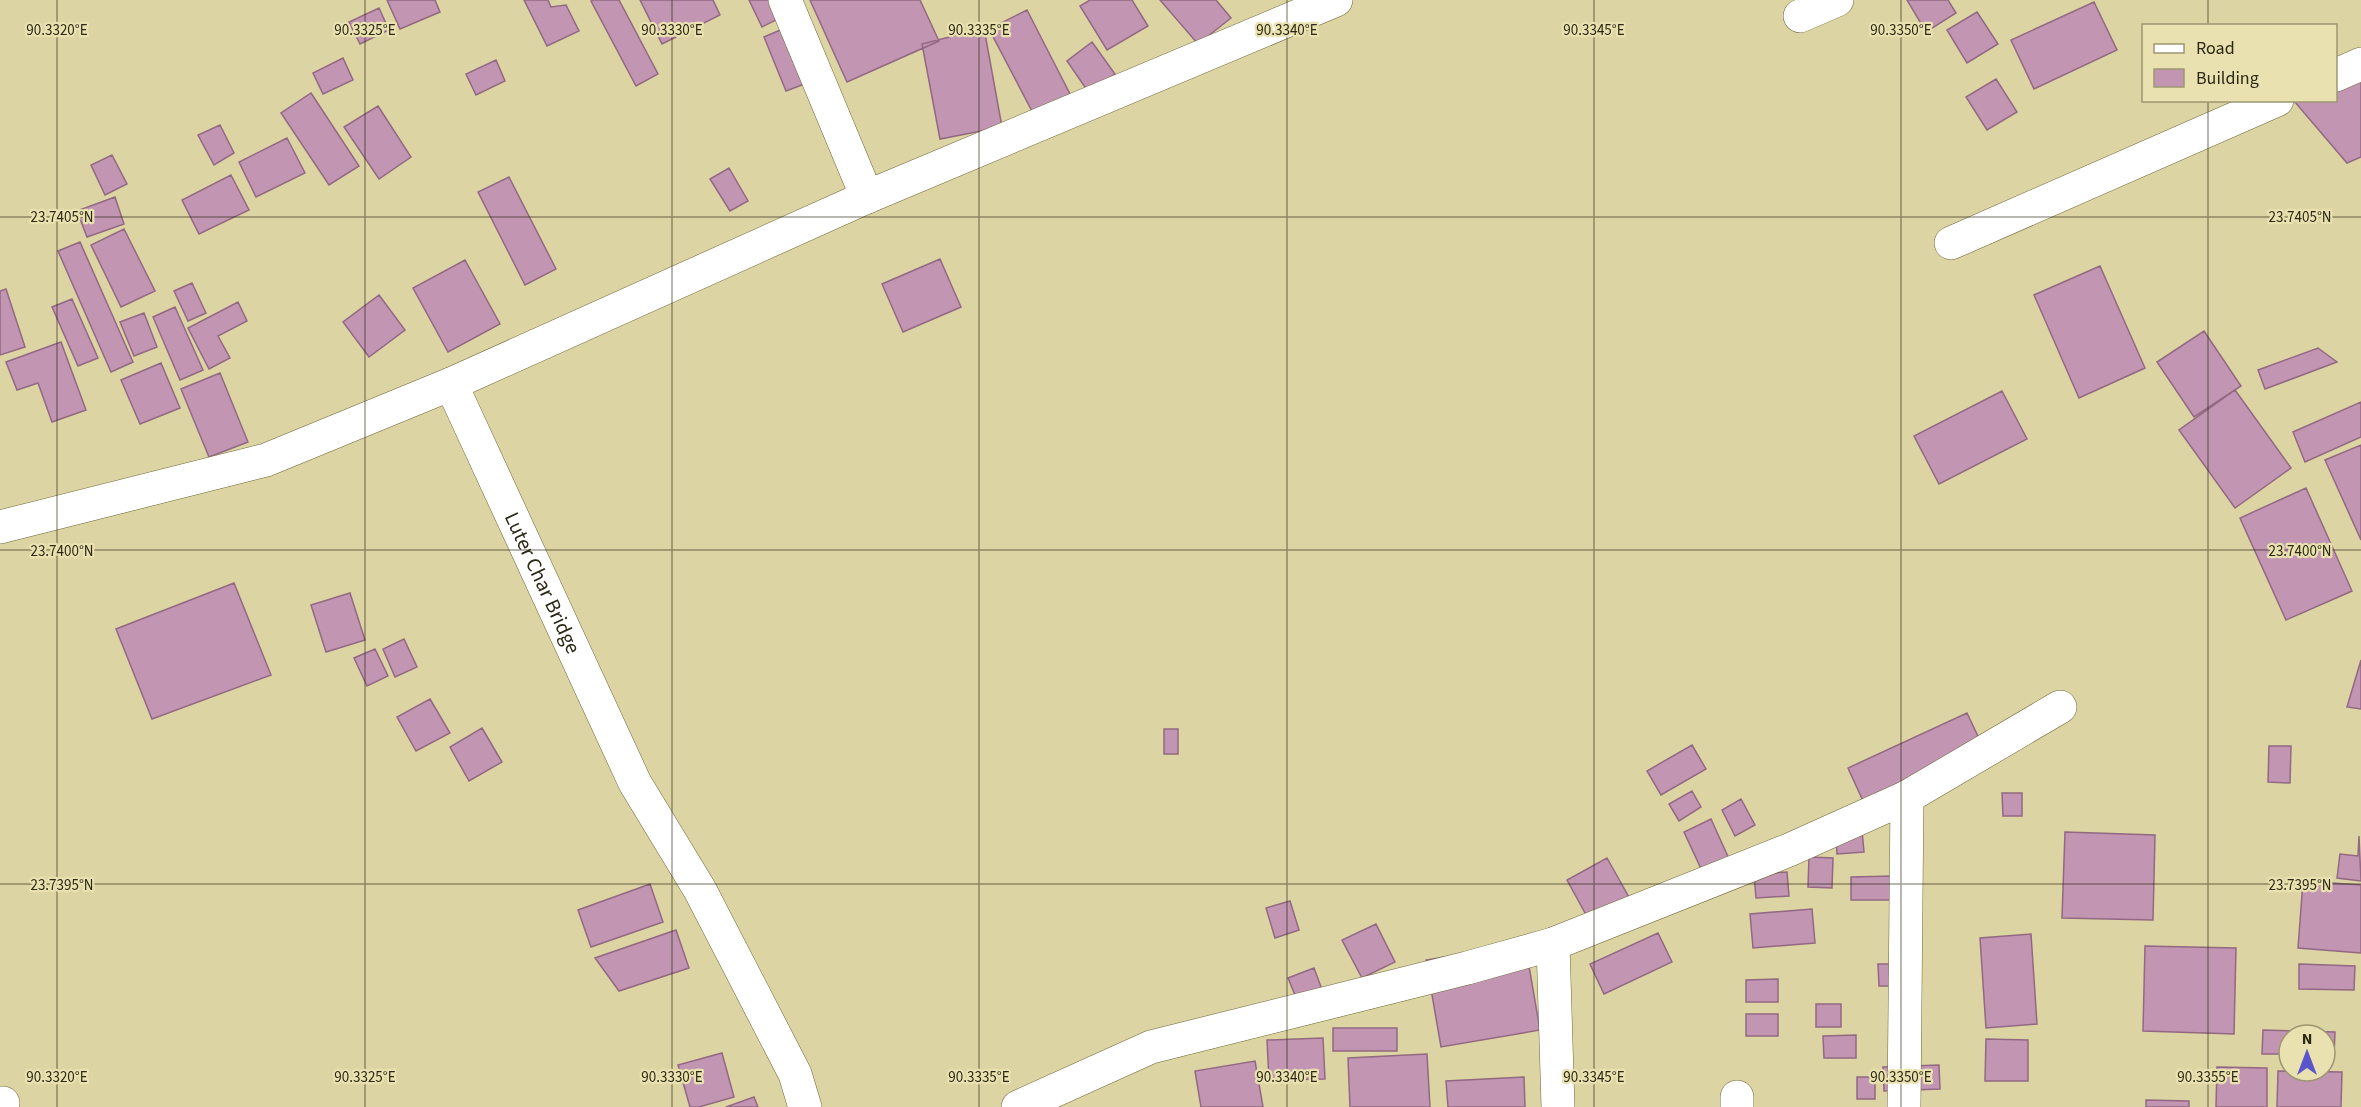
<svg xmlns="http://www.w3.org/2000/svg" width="2361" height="1107" viewBox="0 0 2361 1107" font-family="'Source Sans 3',sans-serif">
<rect width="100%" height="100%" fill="#dcd4a2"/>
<path fill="#c296b3" stroke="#926883" stroke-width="1.5" d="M387,0H435L440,12L400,29Z
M524,0H548L551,7L566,5L579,31L547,46Z
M593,0H619L658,74L636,86L591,1Z
M640,0H713L720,15L662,44Z
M749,0H776L784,16L762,27Z
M810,0H920L939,41L847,82Z
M1090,0H1132L1148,26L1107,50L1080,6Z
M1160,0H1216L1231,18L1198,44Z
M1907,0H1948L1956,13L1926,32Z
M2094,2L2117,50L2034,89L2011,40Z
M379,8L389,30L360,44L349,22Z
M1027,10L1071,96L1034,115L989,29Z
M1977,12L1998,44L1967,63L1947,30Z
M785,28L807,83L786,91L764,37Z
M984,28L1002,127L940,139L922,44Z
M1092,42L1115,74L1089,93L1067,61Z
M343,58L353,80L323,94L313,73Z
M496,60L505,81L476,95L466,74Z
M2361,75V157L2347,163L2294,101L2336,100V85Z
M1996,79L2017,112L1987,130L1966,97Z
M311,93L359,166L329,185L281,113Z
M378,106L411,157L379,179L344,127Z
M220,125L234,153L214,165L198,135Z
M287,138L305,173L256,197L239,162Z
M112,155L127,184L105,195L91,165Z
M729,168L748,201L730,211L710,179Z
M231,175L249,210L199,234L182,200Z
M509,177L556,269L525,285L478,192Z
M115,197L124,224L87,237L77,211Z
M124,229L155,291L121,307L91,245Z
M80,242L133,362L111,372L58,251Z
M940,259L961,307L903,332L882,284Z
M465,260L500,324L448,352L413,288Z
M2100,266L2145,368L2079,398L2034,295Z
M192,283L206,313L188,321L174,291Z
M6,289L25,347L0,355V291Z
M379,295L405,330L369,357L343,322Z
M72,299L98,358L78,366L52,307Z
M238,302L247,321L218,336L230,358L209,369L188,328Z
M175,307L203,370L180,380L153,317Z
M144,313L157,347L134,356L120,322Z
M2204,331L2241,386L2194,417L2157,362Z
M61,342L86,410L52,422L38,383L17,390L6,362Z
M2318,348L2337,362L2265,389L2258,370Z
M161,363L180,408L140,424L121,380Z
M220,373L248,442L209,457L181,389Z
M2235,390L2291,468L2235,508L2179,430Z
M2002,391L2027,439L1939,484L1914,436Z
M2361,402V437L2305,462L2293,432Z
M2361,445V540L2325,460Z
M2306,488L2352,591L2286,620L2240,518Z
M234,583L271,675L152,719L116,629Z
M350,593L365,640L326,652L311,605Z
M404,639L417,667L395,677L383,649Z
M375,649L388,676L367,686L354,658Z
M2361,660V709L2347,707Z
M430,699L450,733L416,751L397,717Z
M1967,713L1984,749L1864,803L1848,768Z
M482,728L502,762L469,781L450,747Z
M1164,729H1178V754H1164Z
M1692,745L1706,769L1661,795L1647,771Z
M2269,746H2291L2290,783L2268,782Z
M1692,791L1701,807L1679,821L1669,804Z
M2002,793H2022V816H2003Z
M1741,799L1755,825L1735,836L1722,810Z
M1711,819L1730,861L1703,873L1684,832Z
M1862,830L1864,852L1837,854L1836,832Z
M2065,832L2155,835L2153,920L2062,918Z
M2359,836L2361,881L2337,878L2340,854L2358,856Z
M1809,857L1833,858L1832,888L1808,887Z
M1607,858L1630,899L1590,922L1567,880Z
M1787,872L1789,896L1756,898L1754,874Z
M1892,876V900H1851V877Z
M2303,881L2361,885V953L2298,948Z
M650,884L663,922L591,947L578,910Z
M1290,901L1299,930L1275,938L1266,908Z
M1812,909L1815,943L1753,948L1750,914Z
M1376,924L1395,962L1362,978L1342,940Z
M676,930L689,968L619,991L595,958Z
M1658,933L1672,962L1604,994L1590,964Z
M2031,934L2037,1024L1986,1028L1980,938Z
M1525,943L1540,1030L1441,1047L1426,960Z
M2145,946L2236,948L2234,1034L2143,1031Z
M1878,964H1898L1899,986H1879Z
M2299,964L2355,966L2354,990L2299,989Z
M1314,968L1324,995L1299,1005L1288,978Z
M1778,979V1002H1746V980Z
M1816,1004H1841V1027H1816Z
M1746,1014H1778V1036H1746Z
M1333,1028H1397V1051H1333Z
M2263,1030L2335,1032L2334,1055H2325V1035H2289V1054H2262Z
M1856,1035V1058H1824L1823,1036Z
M1323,1038L1325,1079L1269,1080L1267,1040Z
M1986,1039L2028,1040V1081H1985Z
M722,1053L734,1097L699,1107H690L678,1065Z
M1427,1054L1430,1107H1350L1348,1058Z
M1255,1061L1263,1107H1201L1195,1071Z
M1939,1065L1940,1089L1884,1091L1883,1067Z
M2217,1067L2267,1068V1107H2216Z
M2278,1071L2342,1072L2341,1107H2277Z
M1524,1077L1525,1107H1448L1446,1081Z
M1857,1077H1875V1099H1857Z
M754,1097L758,1107H726Z
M2146,1100L2189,1101V1107H2146Z"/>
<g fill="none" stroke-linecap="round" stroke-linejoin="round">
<defs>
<g id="minor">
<path d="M785,0L867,197"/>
<path d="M1800,16L1837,0"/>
<path d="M2336,75L2361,64"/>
<path d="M1951,243L2277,100"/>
<path id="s1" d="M451,384L635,783L700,890L795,1074L805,1107"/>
<path d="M0,527L266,460L451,384L867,197L1336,0"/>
<path d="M1553,944L1558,1107"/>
<path d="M1737,1097V1107"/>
<path d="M0,1103H3"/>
<path d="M1018,1107L1151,1047L1467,968L1553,944L1789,850L1907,797L2060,707"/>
<path d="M1904,1107L1907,797"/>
</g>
</defs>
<use href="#minor" stroke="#6e6638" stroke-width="34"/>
<use href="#minor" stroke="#fff" stroke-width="33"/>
</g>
<path fill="none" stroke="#2b2814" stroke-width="1.5" stroke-opacity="0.45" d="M57,0V1107M365,0V1107M672,0V1107M979,0V1107M1287,0V1107M1594,0V1107M1901,0V1107M2208,0V26M2208,100V1107M0,217H2361M0,550H2361M0,884H2361"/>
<g text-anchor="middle" stroke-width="4.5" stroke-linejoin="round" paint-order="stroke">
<g font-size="21" fill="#2b2814" stroke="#e9e1af">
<text dy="7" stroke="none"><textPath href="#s1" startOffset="219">Luter Char Bridge</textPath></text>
</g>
</g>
<g font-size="15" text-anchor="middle" fill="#2b2814" stroke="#e9e1af" stroke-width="4.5" stroke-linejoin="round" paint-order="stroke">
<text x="57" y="35">90.3320°E</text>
<text x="365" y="35">90.3325°E</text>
<text x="672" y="35">90.3330°E</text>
<text x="979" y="35">90.3335°E</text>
<text x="1287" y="35">90.3340°E</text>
<text x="1594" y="35">90.3345°E</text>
<text x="1901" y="35">90.3350°E</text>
<text x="62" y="222">23.7405°N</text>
<text x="2300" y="222">23.7405°N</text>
<text x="62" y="556">23.7400°N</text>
<text x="2300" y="556">23.7400°N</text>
<text x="62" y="890">23.7395°N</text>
<text x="2300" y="890">23.7395°N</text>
<text x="57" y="1082">90.3320°E</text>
<text x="365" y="1082">90.3325°E</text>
<text x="672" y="1082">90.3330°E</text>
<text x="979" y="1082">90.3335°E</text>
<text x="1287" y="1082">90.3340°E</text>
<text x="1594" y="1082">90.3345°E</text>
<text x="1901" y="1082">90.3350°E</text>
<text x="2208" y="1082">90.3355°E</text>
</g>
<rect x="2142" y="24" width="195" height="78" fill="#e9e1af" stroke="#9d9771" stroke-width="1.5"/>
<rect x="2154" y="44" width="30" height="9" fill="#ffffff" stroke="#9d9771" stroke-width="1.5"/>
<text x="2196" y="54" font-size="18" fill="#2b2814">Road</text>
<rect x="2154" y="69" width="30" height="18" fill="#c296b3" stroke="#9d9771" stroke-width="1.5"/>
<text x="2196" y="84" font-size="18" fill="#2b2814">Building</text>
<g transform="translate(2307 1053)"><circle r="28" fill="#e9e1af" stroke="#9d9771" stroke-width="1.5"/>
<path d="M0-4.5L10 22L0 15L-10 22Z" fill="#5a55cd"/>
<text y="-9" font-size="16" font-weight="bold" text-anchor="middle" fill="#2b2814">N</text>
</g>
</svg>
